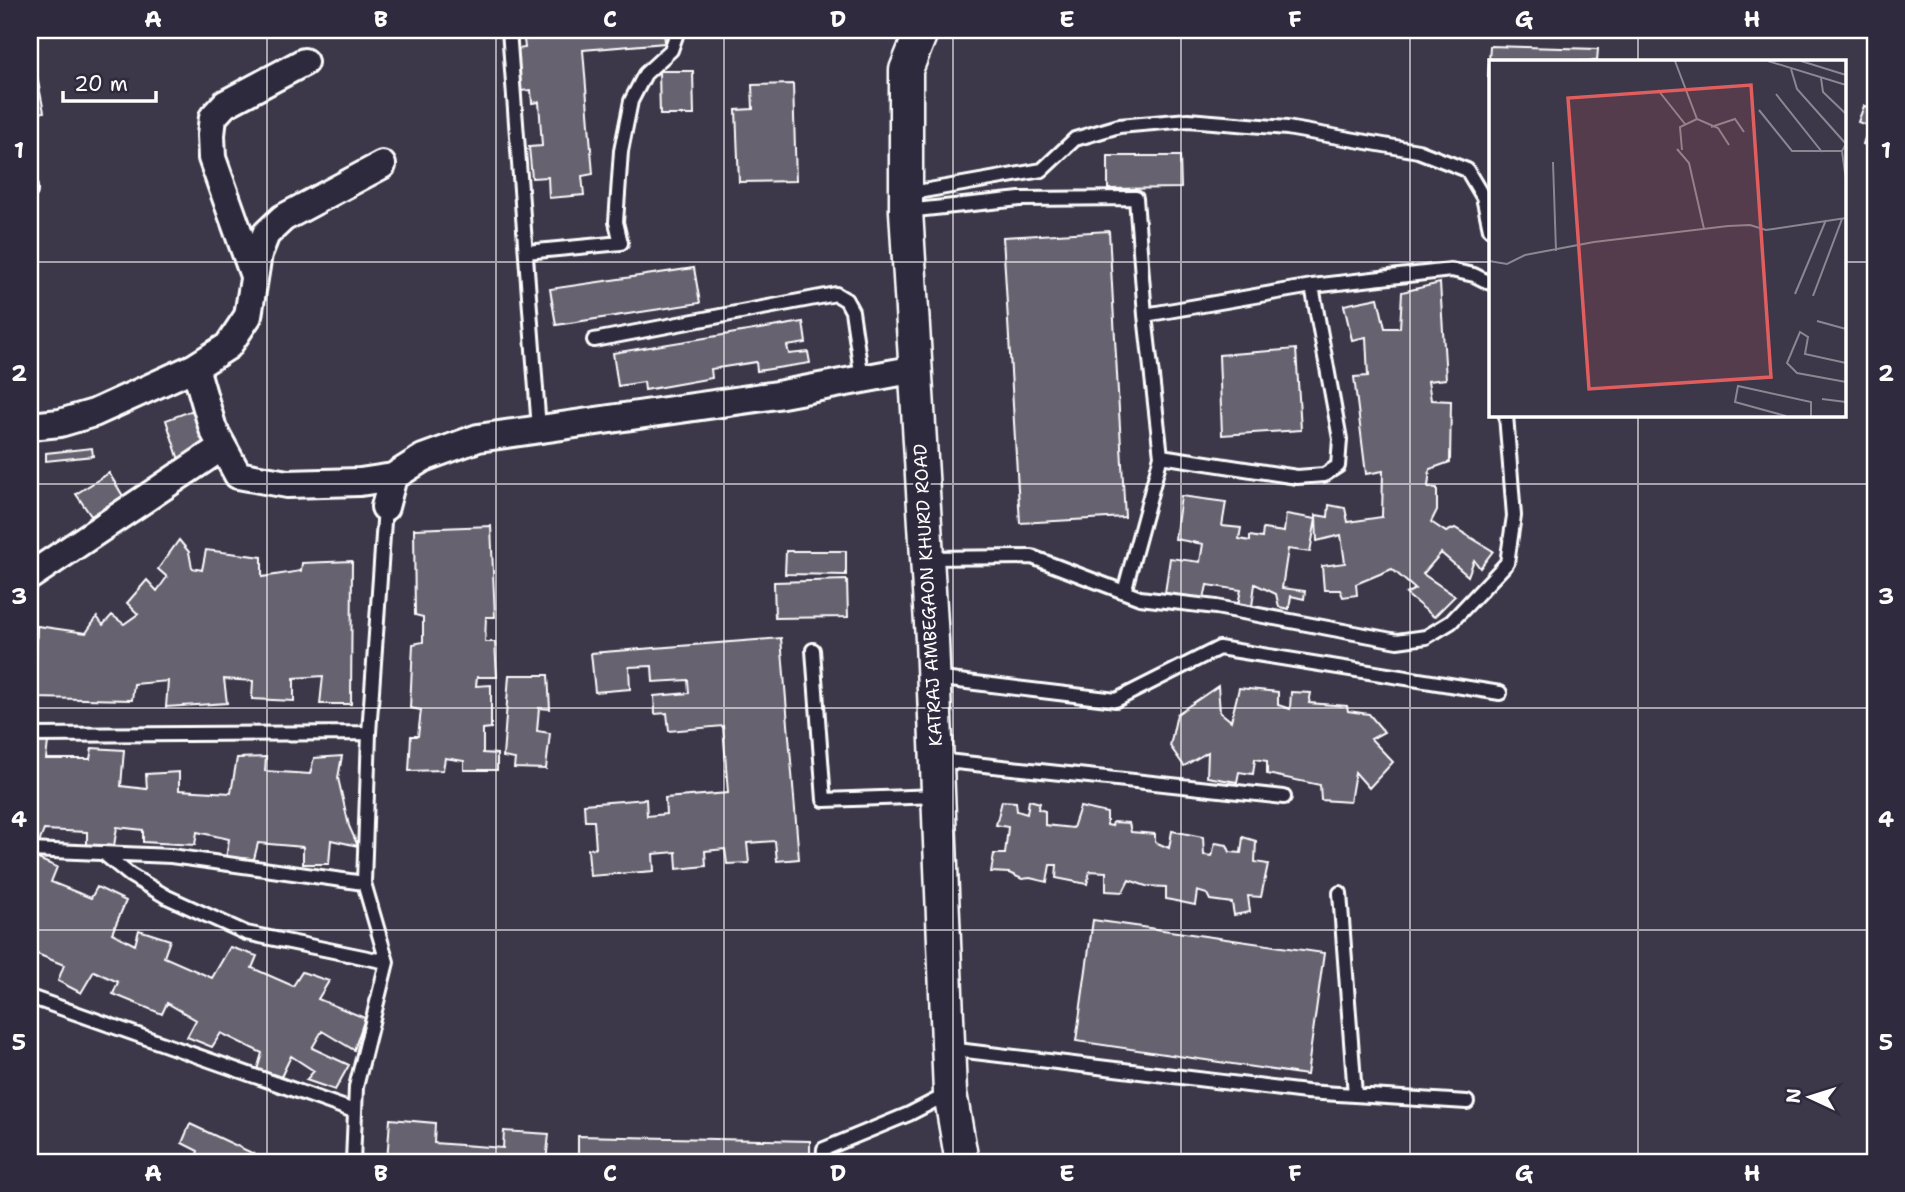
<svg xmlns="http://www.w3.org/2000/svg" width="1905" height="1192" viewBox="0 0 1905 1192" font-family="'Shantell Sans',sans-serif">
<rect width="100%" height="100%" fill="#3c3749"/>
<filter id="ink" filterUnits="userSpaceOnUse"><feTurbulence type="fractalNoise" baseFrequency=".0143" numOctaves="2"/><feDisplacementMap in="SourceGraphic" scale="14" xChannelSelector="R" yChannelSelector="G"/><feConvolveMatrix kernelMatrix="1 2 1 2 8 2 1 2 1" color-interpolation-filters="sRGB"/></filter>
<g filter="url(#ink)">
<path fill="#666270" stroke="#fff" stroke-width="2" d="M516,30H664L665,43L583,50L593,174L582,176L584,195L549,198L548,177L532,178L529,147L542,146L539,102L532,103L531,90L520,91L517,49L525,48L523,31Z
M1490,46L1598,49L1597,61H1490V77H1488Z
M35,66L44,112L30,115V67Z
M659,71H693L694,115H660Z
M793,84L796,181L739,182L736,110L753,109L752,85Z
M1875,87V148L1863,144L1869,126L1858,122L1864,106L1868,107Z
M1108,156H1180L1181,188L1108,189Z
M1109,231L1125,517L1020,523L1003,237Z
M694,268L700,303L556,325L550,289Z
M1440,283L1446,379L1428,381L1431,400L1451,401L1450,462L1430,469L1428,487L1437,488V510L1431,522L1446,532L1455,528L1493,551L1480,568L1474,560L1468,576L1441,553L1423,574L1455,596L1434,617L1406,594L1415,589L1392,569L1356,584L1357,595L1343,597L1340,590H1324L1322,566L1345,563L1341,535L1317,541L1316,515L1328,517L1329,505L1345,508L1348,522L1382,517L1383,471L1366,474L1354,377L1368,376L1366,337L1352,340L1344,305L1378,298L1385,328H1400L1402,292Z
M803,322L806,343L787,346L789,354L808,352L810,363L757,371L756,362L711,369L712,378L645,390L644,382L618,386L613,353Z
M1296,349L1301,430L1222,435L1219,355Z
M196,409L210,449L179,460L166,420Z
M92,448L93,456L46,461V453Z
M109,473L123,496L91,516L76,494Z
M1181,496L1226,502L1222,526L1241,528L1239,539L1250,541V536L1262,538L1263,529L1284,532L1286,514L1316,519L1310,552L1288,549L1282,588L1305,591L1304,599L1291,596L1289,609L1279,607L1276,594L1255,584L1252,606L1238,604L1241,590L1207,585L1204,599L1165,593L1170,558L1200,562L1203,544L1175,539Z
M491,526L495,617H486L485,642H495L497,677H477L476,686L491,685V728L483,729V753L497,754V770H464V761L445,758L443,770L409,771L411,736H418L421,710L410,708L413,644L423,642V617L415,615L414,529Z
M179,540L189,552L192,568L202,570L206,550L262,557V577L301,571L302,563L352,561L351,704H320L323,676L294,678V701L252,699L253,681L224,679L227,703L166,707L168,681L134,684L132,700L35,698L37,626L86,633L97,617L103,625L112,615L124,624L138,614L127,603L147,580L157,591L167,577L158,569Z
M786,551H846V575L785,574Z
M847,580L848,617L775,618L774,582Z
M781,638L799,859L777,861L775,841L747,843L749,863L727,864L725,849L705,851L706,866L677,869L676,852L653,854L654,871L590,876L588,849L596,848L594,821H585L584,804L646,799L647,816L666,814L665,798L728,793L723,726L669,731L667,713L655,714L654,696L689,693L688,680L653,682L652,666L629,667L630,689L595,692L591,653Z
M509,675H548L550,709L539,708L537,731L550,733L546,769L514,768L515,759L503,757Z
M1218,686L1220,712L1231,721L1239,688L1278,692V705L1290,709L1291,692L1311,693L1309,703L1347,706L1348,711L1369,714L1384,732L1371,739L1393,762L1369,788L1355,772L1350,802L1321,800L1320,785L1267,774V761L1255,759L1253,774L1239,772L1237,782L1207,777L1208,752L1184,766L1170,746L1177,714Z
M30,741L48,742L46,759H90L92,748L124,750L121,786L147,789L146,774L179,772V790L231,793L237,758L266,757L265,771L310,774L314,758L342,756L338,778L349,826L358,846L331,840L329,864H303V847L258,843L254,859L226,858L229,839L197,832L195,845L143,842V830L117,827L113,852L87,848V832L44,830L39,843H30Z
M1029,800L1040,803L1038,809L1045,811V825L1073,828L1080,807L1107,813V825L1112,826L1113,822L1129,823L1131,832L1155,834V842L1169,848L1172,831L1203,837L1204,855L1212,856L1215,843L1227,845L1230,852L1241,853L1243,837L1256,841L1255,862L1268,864L1261,897L1248,896L1250,912L1234,915L1232,903L1210,900L1207,894L1197,891L1195,905L1166,899V887L1146,886L1129,880L1123,892L1106,891V872L1090,871L1087,884L1056,878L1057,865H1050L1047,882L1030,878L1022,879L1009,873L991,872L994,854H1005L1008,827L996,825L1002,801L1016,802L1017,811L1027,814Z
M31,856L57,867L51,882L91,898L97,887L126,901L112,933L135,945L139,930L170,940L164,957L212,978L230,947L257,956L252,968L293,986L302,972L329,981L318,999L365,1018L354,1050L322,1031L312,1048L349,1065L335,1090L306,1080L314,1071L291,1056L281,1077L257,1070L262,1053L221,1033L212,1047L187,1037L196,1020L167,1003L162,1014L113,994L118,982L94,971L81,993L58,981L64,965L30,951Z
M1093,920L1324,953L1307,1075L1076,1041Z
M390,1119L435,1123L434,1143L503,1148L504,1131L549,1134L546,1162H387Z
M190,1124L271,1162H195L198,1151L182,1143Z
M578,1136L810,1141V1162H578Z"/>
<g fill="none" stroke-linecap="round" stroke-linejoin="round">
<defs>
<path id="service" d="M509,30L539,429
M30,187V192
M906,194L1042,170L1075,139L1119,126L1188,120L1287,128L1418,151L1467,170L1483,197L1490,229
M906,211L1020,199L1136,198L1145,315L1312,286L1340,439L1338,466L1324,475L1297,477L1161,456
M526,252L621,243L616,222L621,151L631,101L645,74L671,50L678,30
M1312,286L1451,270L1474,275L1490,283
M594,340L836,294L846,300L852,311L862,379
M927,558L1032,557L1140,598L1216,607L1397,641L1426,637L1451,622L1507,563L1514,516L1506,415
M1124,592L1161,456L1145,315
M813,650L824,800L938,796
M934,678L1116,700L1219,648L1500,693
M30,735L369,733
M937,760L1284,797
M30,850L171,856L364,883
M103,853L130,875L167,897L246,933L387,962
M1340,893L1355,1095
M30,997L354,1111
M949,1049L1306,1092L1467,1102
M353,1162L356,1087L387,962L364,883L369,733L385,507
M823,1162L824,1149L909,1114L950,1093"/>
<path id="minor" d="M254,276L212,158L211,135L213,117L225,104L304,62
M195,367L213,429L238,475L287,484L360,482L393,477
M30,426L60,423L94,413L195,367L228,346L248,316L258,254L266,234L283,218L382,165
M385,507L393,477L423,458L478,438L777,395L916,369
M30,576L222,447"/>
<path id="tertiary" d="M922,30L906,70V211L932,640L950,1093L962,1162"/>
</defs>
<use href="#service" stroke="#fff" stroke-width="18"/>
<use href="#minor" stroke="#fff" stroke-width="32"/>
<use href="#tertiary" stroke="#fff" stroke-width="37"/>
<use href="#service" stroke="#2f2a3d" stroke-width="12"/>
<use href="#minor" stroke="#2f2a3d" stroke-width="26"/>
<use href="#tertiary" stroke="#2f2a3d" stroke-width="32"/>
</g>
</g>
<path fill="none" stroke="#fff" stroke-width="2" stroke-opacity="0.55" d="M267,30V1162M496,30V1162M724,30V1162M953,30V1162M1181,30V1162M1410,30V1162M1638,30V61M30,262H1490M1844,262H1875M1638,415V1162M30,484H1875M30,708H1875M30,930H1875"/>
<g text-anchor="middle" stroke-width="5" stroke-linejoin="round" paint-order="stroke">
<g font-size="18" fill="#fff" stroke="#2f2a3d">
<text transform="translate(928 595) rotate(-93)" y="6">KATRAJ AMBEGAON KHURD ROAD</text>
</g>
</g>
<g transform="translate(1489 60)">
<rect width="357" height="357" fill="#3c3749"/>
<path fill="none" stroke="#8a8792" stroke-width="2" d="M186,1L208,59L229,68L240,85M279,1L357,25M312,1L357,15M302,9L308,29L357,84M332,18L334,32L357,54M169,30L196,64M287,34L333,92M270,50L303,91H353L357,84M222,67L246,59L255,72M188,89L200,103L215,169M193,90L191,67L208,59M353,91L357,120M64,102L67,191M0,201L18,204L36,195L105,182L239,166L261,165L277,170L357,158M306,234L337,160M324,236L353,159M328,261L357,269M357,303L316,294L319,277L311,272L298,303L308,313L357,322M333,339L357,342M297,356L246,342L249,326L322,342V356"/>
<path fill="#e05e5e" fill-opacity="0.15" stroke="#e05e5e" stroke-width="3.5" d="M262,25L282,317L100,329L79,38Z"/>
<rect width="357" height="357" fill="none" stroke="#fff" stroke-width="3.5"/>
</g>
<rect width="1905" height="1192" fill="none" stroke="#2f2a3d" stroke-width="77"/>
<g transform="translate(1810 1097) rotate(274)" stroke="#2f2a3d" stroke-width="5" paint-order="stroke">
<path d="M0-5L12 26L0 18L-12 26Z" fill="#ffffff"/>
<text y="-10" font-size="19" font-weight="bold" text-anchor="middle" fill="#ffffff">N</text>
</g>
<path d="M63 91v10h93v-10" fill="none" stroke="#ffffff" stroke-width="3.5"/>
<text x="74" y="91" font-size="21" fill="#ffffff" stroke="#2f2a3d" stroke-width="5" paint-order="stroke">20 m</text>
<rect x="38" y="38" width="1829" height="1116" fill="none" stroke="#fff" stroke-width="2.5"/>
<g font-size="23" text-anchor="middle" font-weight="bold" fill="#fff">
<text x="153" y="27">A</text>
<text x="381" y="27">B</text>
<text x="610" y="27">C</text>
<text x="838" y="27">D</text>
<text x="1067" y="27">E</text>
<text x="1295" y="27">F</text>
<text x="1524" y="27">G</text>
<text x="1752" y="27">H</text>
<text x="19" y="158">1</text>
<text x="1886" y="158">1</text>
<text x="19" y="381">2</text>
<text x="1886" y="381">2</text>
<text x="19" y="604">3</text>
<text x="1886" y="604">3</text>
<text x="19" y="827">4</text>
<text x="1886" y="827">4</text>
<text x="19" y="1050">5</text>
<text x="1886" y="1050">5</text>
<text x="153" y="1181">A</text>
<text x="381" y="1181">B</text>
<text x="610" y="1181">C</text>
<text x="838" y="1181">D</text>
<text x="1067" y="1181">E</text>
<text x="1295" y="1181">F</text>
<text x="1524" y="1181">G</text>
<text x="1752" y="1181">H</text>
</g>
</svg>
